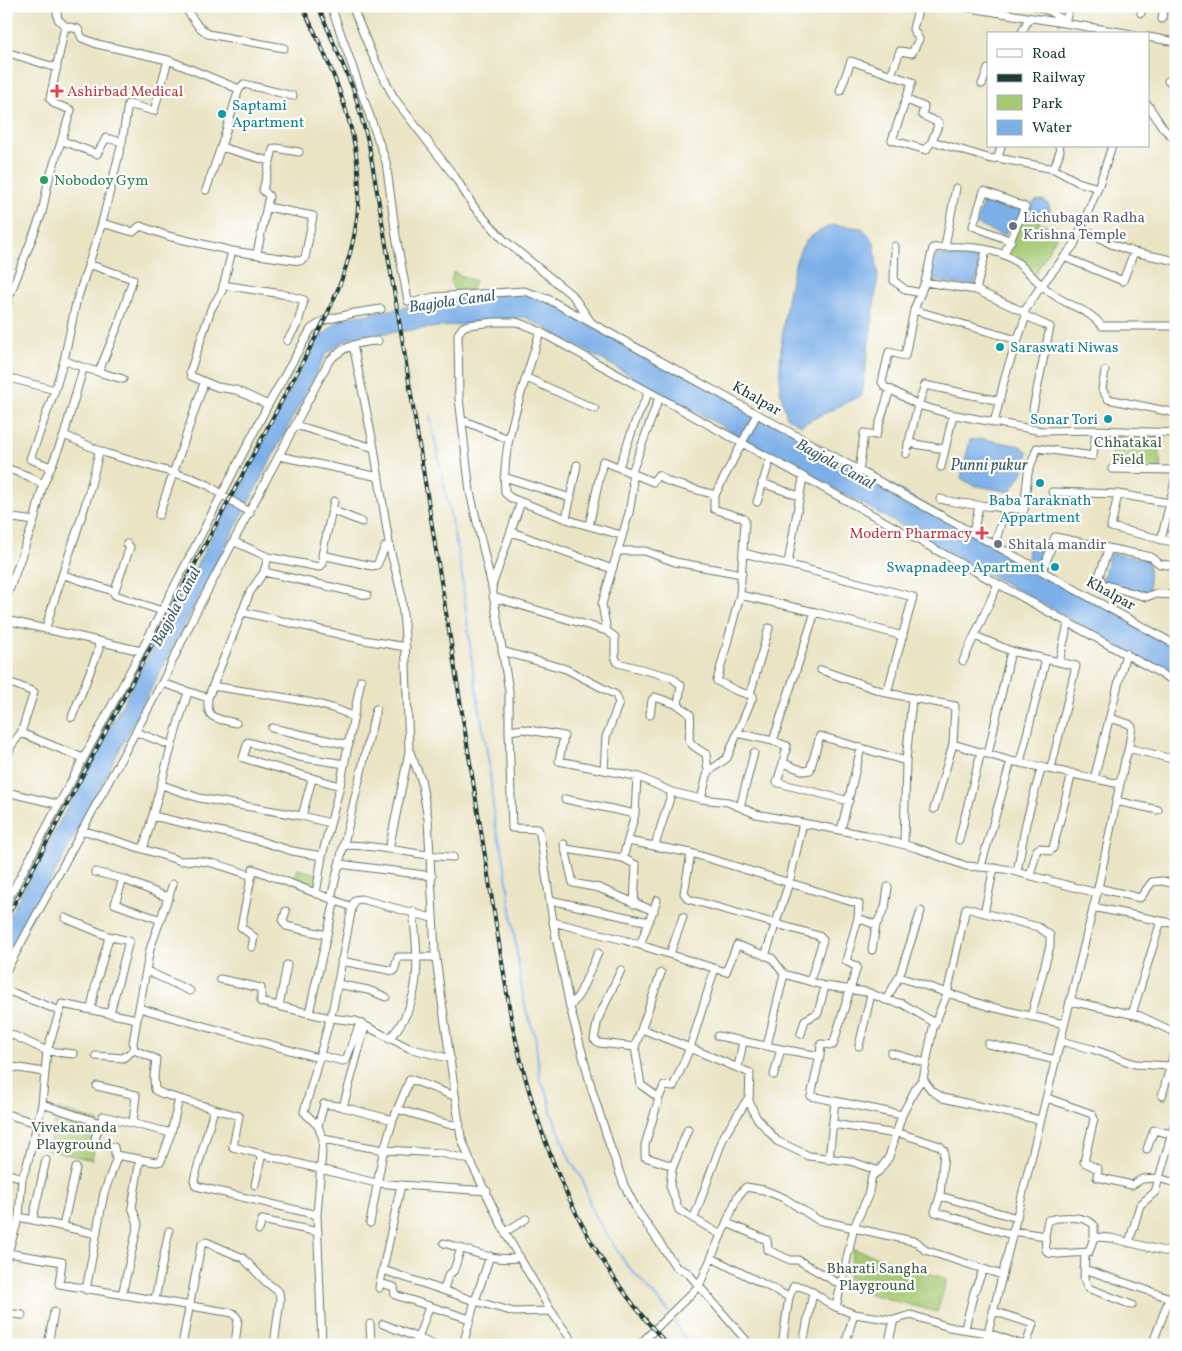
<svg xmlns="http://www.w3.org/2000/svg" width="1182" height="1351" viewBox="0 0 1182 1351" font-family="Vollkorn,serif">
<rect width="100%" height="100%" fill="#fff"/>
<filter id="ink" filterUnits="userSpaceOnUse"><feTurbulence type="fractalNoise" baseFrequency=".02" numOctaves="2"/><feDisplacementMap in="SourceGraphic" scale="10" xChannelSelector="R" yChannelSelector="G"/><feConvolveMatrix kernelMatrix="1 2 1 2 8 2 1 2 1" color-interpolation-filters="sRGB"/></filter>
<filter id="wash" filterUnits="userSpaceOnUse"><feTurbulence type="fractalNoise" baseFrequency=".0096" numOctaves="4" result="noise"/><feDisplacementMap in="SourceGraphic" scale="20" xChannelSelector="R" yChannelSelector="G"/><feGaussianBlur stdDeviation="1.12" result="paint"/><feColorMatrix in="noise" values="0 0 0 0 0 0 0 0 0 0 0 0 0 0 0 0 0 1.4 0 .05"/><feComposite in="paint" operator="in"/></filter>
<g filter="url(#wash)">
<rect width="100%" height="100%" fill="#eae4c4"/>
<path fill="#a6ca74" stroke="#628454" d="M1024,215L1059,231L1035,275L1006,253Z
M453,272L475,281L471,291L455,292L451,283Z
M1113,434L1158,435L1161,469L1110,466Z
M298,869L321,875L315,892L293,882Z
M58,1109L99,1122L92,1160L48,1150Z
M853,1249L947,1279L937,1312L847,1288Z"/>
<path fill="#7bafe8" stroke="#4d768e" d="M986,194L1024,208L1016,223L1012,222L1004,236L976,224Z
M1030 210a10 10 0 1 1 20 0a10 10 0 1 1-20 0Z
M833,225L862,228L874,242L878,277L862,395L801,425L787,418C785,408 781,398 780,388C778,357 787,274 802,247C808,236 821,230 833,225Z
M936,255L982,259L974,287L931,280Z
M498,290L538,292L865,470L1176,647V678L525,317L351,337L326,354L6,967V922L317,340L341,319Z
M984,439L1020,446L1028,452L1023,472L1010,492L972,485L961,478L970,440Z
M1029,542H1051L1043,564L1027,557Z
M1110,553L1149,560V595L1102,583Z"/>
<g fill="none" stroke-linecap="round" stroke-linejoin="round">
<path stroke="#7bafe8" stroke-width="2" d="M430,416L461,568L472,663L489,764L495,826L503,853L522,990L526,1010L535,1035L540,1080L549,1098L551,1111L570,1160L582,1178L593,1213L626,1264L669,1312
M672,1316L682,1335L692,1345"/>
</g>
</g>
<g filter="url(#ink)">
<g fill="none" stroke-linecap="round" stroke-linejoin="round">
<defs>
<path id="minor" d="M184,6L198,26L208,34L284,48
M331,6L386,162L396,236L408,301L414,302L434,297L524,291L548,299L1176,645
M352,6L371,52L394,98L455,177L474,207L504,240L573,296L591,322
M958,6L1132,34
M1035,6L1050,11L1065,22L1070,6
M1141,13L1142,6
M1162,19L1164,6
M65,26L78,29L82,38L97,44L168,60L239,89L221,147L269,161
M1021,34L1029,18
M1148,37L1176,42
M6,52L57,68
M891,75L900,51L912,53L919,39L913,29L919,6
M1168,81L1176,82
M982,84L988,69
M239,89L244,84L293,96
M840,91L851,61L912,82L892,140L926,150L932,141L939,123L922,115L924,107L907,100
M1148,105L1163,128L1176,140
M63,141L97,154L106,138L122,142
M932,141L991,159L998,158L1054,169L1078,182L1098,188L1074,245L1041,286L1024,312L1026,316L1006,373L994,423
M998,158L1001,146
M1054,169L1060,151L1059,146
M1098,188L1112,146
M206,190L221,147
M267,207L313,216L305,258L300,261L232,251L222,291L211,309L190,372L191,376L217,387L236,390L268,405
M102,223L133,232L140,226L168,236L232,251
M1082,228L1111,244L1134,252
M895,246L894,281L906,290L921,293
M945,246L956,188
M257,253L269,196L263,190L273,149L276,148L299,152
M1004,254L1025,207L984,191L973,226L1011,241
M1064,257L1123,281L1134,252L1176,261
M88,264L133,279L119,323L99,371
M925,282L933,248C959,245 998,246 1019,264C1032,275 1042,288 1057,297C1074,308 1089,310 1102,326H1176
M223,285L282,294L304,300L298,323L287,341
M976,290L986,251
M914,310L1017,340
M6,313L9,297L42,213L48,183L71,110L55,104L50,99L65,26L58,19L56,6
M1026,316L1050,327L1033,409
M353,345L374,448L390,549L401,592L405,636L409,750L421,779L428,819L435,952L461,1137L470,1160L507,1236L551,1311L575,1345
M64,360C83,369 103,373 123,379
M83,369L64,435L105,453L191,478L208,485L250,513
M1105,371L1102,389L1108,399L1176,413
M6,377L55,390L64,360L76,303L102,223L122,142L128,104L154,111L168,60
M527,378L595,409
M890,389L918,405L925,385L1000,401
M659,398L632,472L633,490L629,513L602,604L607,631L615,637V657L618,663L671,677L681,685L678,705L690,714C694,740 678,738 706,754L708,772
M462,420L508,439
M295,425L374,448
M908,443L945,449
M906,454L918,405L950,414L1042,431L1096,430L1176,433
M279,456L379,477
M51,467L64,435
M619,467L636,420L649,392
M941,467L953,415
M6,468L28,476L43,485
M1112,469L1176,470
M859,472L864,433L876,435L890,389L885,387L882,382L889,352L905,356L914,310L925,282L976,290L1024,312
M504,477L571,498
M762,483L799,496
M1052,492L1118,494
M714,497L757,414
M940,499C968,506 995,506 1024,510L1028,473L1037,448L1093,456L1096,430
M521,502L575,522L621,535
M757,502L770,459
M1176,504L1118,494L1111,527L1176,543
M332,510L362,522
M159,515L204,383
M6,517L34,521L43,485L51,467L30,459L55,390
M566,519L577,465
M589,526L603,461L653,482L658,475L669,482L712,494L714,497V509L743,518L745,521L740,595L717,681L737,691L753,696L727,758L708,772L701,799
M512,532L612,569
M973,532L979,507
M1161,540L1176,477
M235,542L268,557L319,567L323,564L322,555L334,501
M995,544L1005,509
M1109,548L1099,576L1103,584L1146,597L1154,594L1176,595
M617,551H645L675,562L742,574
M744,553L913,597L887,693
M322,555L372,566L377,565L385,547L390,549
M788,563L803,478
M1045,565L1055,537L1151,557L1160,564L1176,566
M264,572L367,595
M64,575L113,591L115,595L162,611
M492,586L521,502L511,498L505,493C501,437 526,384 540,331
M114,593L130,547L127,544
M740,595L815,612L903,636
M493,597L607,631
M6,599L34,521
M243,612L364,640L406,647
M6,620L98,641L99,649L72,717
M46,628C62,568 87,512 99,451
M975,636L1011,651L1076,666L1051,768
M98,641L141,651L268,405L311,329L325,320L355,313L381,309
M502,651L566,669L616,695L619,703L606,737L604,770
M963,661L998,584
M1059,662L1068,624
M821,670L887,693L955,706L953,744L934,809
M6,681L34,692L21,733L11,746L6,761
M162,683L208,698
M213,686C240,691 337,702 353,718
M750,694L769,628
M650,715L652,700L655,697L678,705
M1110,718L1129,724L1132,727L1128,751
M236,723C217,718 206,721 208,698L250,592L264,572L268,557
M272,728L349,745
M509,731V691L492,587L470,492L459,398L458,334L463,327L468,325L494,322H516L533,328L1176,682
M136,732L170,745
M21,733L83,758
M737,733L773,741L787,746L783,763L804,771L810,770L820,736L906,761
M773,741L815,612
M953,744L1011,761L1120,784
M988,754L1011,651
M1020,762L1046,659
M783,763L777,782L779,783L849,801
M312,779L302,816L330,823
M1094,779L1126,653
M162,785L199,798L302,816
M340,786L243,758L248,742L299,757L345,764
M6,792L57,804
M565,799L635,814
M1116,801L1158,810
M740,807L754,753
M153,816L257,840L292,851L322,856
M82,830L181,861C205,858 230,868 252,876
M841,830L861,748
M959,840L981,752
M628,841L691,853L859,904L858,918L846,961L857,967L833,1045L821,1044L820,1056
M564,844L573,883L599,888L654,911
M345,845C382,845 417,856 453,857
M655,845L672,792
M904,845L906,761L912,699
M143,849C159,797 170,744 188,693
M389,849L409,752
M566,849L623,858
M691,853L684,893L688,899L819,936L823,940L810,981
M340,864L432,876
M981,866L1011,761
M95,872L123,879L115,904L161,920
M1017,872L1026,823L1042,766
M1030,875L1037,850L1040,848L1050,851L1053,848L1072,773
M123,879L169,898
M1098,888L1140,898L1152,882L1162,881L1176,884
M316,894L322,856L340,786L361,680
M331,898L376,709
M550,900L649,922
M6,903L141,651
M634,904L636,865L623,858L635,814L637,777
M1093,907L1161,921L1132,1014
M286,911L283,921L286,926L327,935
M984,913L994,868
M65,918L108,936
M858,918L876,925L872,950
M1161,921L1176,924
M553,922L624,940L726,972L737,945L772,958L784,974L825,986L867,992L886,1000L903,1004L935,1023
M876,925L885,908L888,887
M640,945L657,900
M252,947L254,937L241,927L253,869L352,907
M670,954L683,917
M765,956L789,883L803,823
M341,961L394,971L398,957H436
M715,968L690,1048L750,1073L749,1101L756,1117L777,1141L809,1156L850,1161L879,1171
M621,970L598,1019L594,1039L599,1043L635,1047L641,1085L659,1098L645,1145V1157L673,1166
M6,971L162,683L194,616L329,361C344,346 358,342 378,341
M147,971L190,991
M899,977L987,1006L1064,1024
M220,979L261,988V1002L330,1018L356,1021L409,1048L451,1059
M337,984L368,990L386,997
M6,990L60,1011
M886,1000L899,977L921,911
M1070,1001L1140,1016L1176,1033
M279,1006L287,965
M570,1007L580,993L598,953
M139,1008L318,1058
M91,1009L96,983L108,941V936L129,941L110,1013
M309,1013L335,900
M137,1019L133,1043L134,1050L156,1059L154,1077L155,1090L163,1094L239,1116L233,1147L376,1183L401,1185
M642,1029L690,1048L673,1087L664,1086L659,1098
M6,1032L47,1051L74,1054
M801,1034L805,1020L818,1013L825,986
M718,1036L781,1049L774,1075
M389,1039C424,1002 418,958 413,911
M1060,1041L1092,1049L1135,1064L1170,1066
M988,1044L1056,1060
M767,1046L784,974
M859,1046L871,994
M635,1047L661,973
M781,1049L820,1056L811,1096L902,1115
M891,1053L926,1063
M319,1055L342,1061L346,1060L360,1023
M96,1056L123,1058L134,1050
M6,1066L44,1072
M738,1068L743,1041
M923,1079L932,1091L943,1098L1040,1120
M97,1086L136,1095L133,1123
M1162,1096L1174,1053
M1047,1098L1092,1114L1094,1119L1084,1162L1098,1169L1097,1177L1132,1185L1142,1179L1158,1178L1176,1183
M42,1104L100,1123
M343,1107L365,1027
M214,1109L194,1180L196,1186L317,1215
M397,1109L447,1124L460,1125
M6,1114L36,1123
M393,1120L410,1079L454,1096
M833,1124L896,1134
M318,1126L324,1104L339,1106L393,1120L383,1153L370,1223
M688,1129L672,1169L670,1186L679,1210L721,1235
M896,1132L940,1146L944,1151L940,1196L1017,1218
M323,1139L384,1150L441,1153L470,1160
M1147,1149L1154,1130L1171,1134
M115,1155L156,1162L161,1161L171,1133L179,1099
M829,1160L835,1101
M6,1173L22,1178
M255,1185L262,1154
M940,1196L935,1212L1012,1235
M19,1217L97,1234
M33,1218L46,1160
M694,1218L724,1136L749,1097
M727,1223L767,1240L768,1250L790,1260H798L841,1285
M63,1226L76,1168
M259,1230L262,1220L318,1232
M1013,1231L1045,1236L1046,1250L1049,1253L1058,1254L1089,1252L1094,1237L1111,1238L1176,1254
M505,1232L526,1219
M1045,1236L1048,1220C1060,1217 1085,1215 1094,1225V1237
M444,1243C464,1249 500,1264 520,1257
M1129,1243L1140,1205L1155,1192L1176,1119
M8,1253L62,1262L59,1284L233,1313L238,1319L235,1345
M1085,1254L1084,1278L1088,1288L1132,1305
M490,1256L475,1301L514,1312L551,1311
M712,1258L789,1297L794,1286C809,1285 822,1301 836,1307
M6,1259L19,1217L22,1178L27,1165L42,1104L47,1051L62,1004L137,1019L150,949L173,884
M1084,1269L1170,1298
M383,1270L475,1301L463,1345
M380,1283L394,1287L395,1295L470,1319
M379,1288L401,1185L487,1191
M444,1289L448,1276L454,1270L461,1248
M86,1290L104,1193L116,1160L114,1147L96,1144L95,1138L103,1116L171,1133
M122,1295L138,1224L132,1207L140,1159
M155,1299L169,1231
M993,1311L1033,1324L1026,1345
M6,1313L22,1315
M854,1314L894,1320L888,1345
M894,1320L911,1315L949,1327L988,1333L1023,1345
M370,1324L371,1345
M383,1324L418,1338L429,1307
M965,1328L974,1292L983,1270
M783,1339L789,1297
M48,1345L54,1312
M182,1345L200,1251L202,1244L206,1242L243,1258L266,1282L279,1292L280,1300L274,1345
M322,1345L317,1215L323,1139L318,1126L304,1112L333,1008L352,907L355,900L361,899L432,918
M414,1345L418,1338L434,1345
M639,1345L699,1286L738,1196L746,1187L764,1190L784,1198L818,1220L917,1242L925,1250L1002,1275
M750,1345L687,1272L676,1267L637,1210L624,1185L610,1146L592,1090L570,1007L553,922L540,834L538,829L512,828L509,731L523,729L564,736L559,761L639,777L672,792L701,799L728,802L756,814L865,835L917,848L966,866L1005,869L1097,893
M803,1345L813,1292
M845,1345L854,1314L836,1307L854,1227L868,1196L872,1176L879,1171L889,1157L902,1115L917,1086L923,1079L933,1028L947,994L966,908L1038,927L1050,935V946L1031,1017
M985,1345L1097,893L1125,760L1128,751L1132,749L1176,760
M1152,1345L1169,1299L1176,1289"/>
</defs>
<use href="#minor" stroke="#676" stroke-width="9"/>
<use href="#minor" stroke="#fff" stroke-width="7"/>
<defs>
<path id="rail" d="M318,6L354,91L369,145L401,332L511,1018C537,1141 580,1252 668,1345
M6,919L319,331C384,203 363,130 302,6"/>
</defs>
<use href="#rail" stroke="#1f3d34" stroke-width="4"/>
<use href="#rail" stroke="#fff" stroke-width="2" stroke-dasharray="5.5" stroke-linecap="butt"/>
</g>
</g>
<g fill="#e0444e" stroke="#fff" stroke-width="2">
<path d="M54.5 83.5h5v5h5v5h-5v5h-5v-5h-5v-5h5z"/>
<path d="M979.5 525.5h5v5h5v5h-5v5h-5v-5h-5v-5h5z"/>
</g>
<g fill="#0f9aa8" stroke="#fff" stroke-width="2">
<circle cx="222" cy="114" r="5"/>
<circle cx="1000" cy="347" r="5"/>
<circle cx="1108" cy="419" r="5"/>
<circle cx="1040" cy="483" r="5"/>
<circle cx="1055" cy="567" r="5"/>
</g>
<circle fill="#2e9e5b" stroke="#fff" stroke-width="2" cx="44" cy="180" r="5"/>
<g fill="#6b7280" stroke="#fff" stroke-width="2">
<circle cx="1013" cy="226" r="5"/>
<circle cx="998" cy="544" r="5"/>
</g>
<g text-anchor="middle" stroke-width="4.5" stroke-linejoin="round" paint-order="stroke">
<g font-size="15" fill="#be3a42" stroke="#fff" text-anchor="start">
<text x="67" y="96">Ashirbad Medical</text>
<text x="972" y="538" text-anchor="end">Modern Pharmacy</text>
</g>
<g font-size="15" fill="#0d838f" stroke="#fff" text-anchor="start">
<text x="232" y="110">Saptami<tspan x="232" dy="17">Apartment</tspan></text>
<text x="1010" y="352">Saraswati Niwas</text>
<text x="1098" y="424" text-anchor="end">Sonar Tori</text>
<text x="1040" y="505" text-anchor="middle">Baba Taraknath<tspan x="1040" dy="17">Appartment</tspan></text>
<text x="1045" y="572" text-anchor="end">Swapnadeep Apartment</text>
</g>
<g font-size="15" fill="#27864d" stroke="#fff" text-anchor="start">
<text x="54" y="185">Nobodoy Gym</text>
</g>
<g font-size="15" fill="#5b616d" stroke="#fff" text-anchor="start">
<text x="1023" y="222">Lichubagan Radha<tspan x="1023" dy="17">Krishna Temple</tspan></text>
<text x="1008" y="549">Shitala mandir</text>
</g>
<g font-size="15" fill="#1f3d34" stroke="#fff">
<text transform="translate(757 398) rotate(30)" y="5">Khalpar</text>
<text transform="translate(1111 593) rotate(29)" y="5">Khalpar</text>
</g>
<g font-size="15" fill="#416044" stroke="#fff">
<text x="1128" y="447">Chhatakal<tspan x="1128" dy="17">Field</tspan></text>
<text x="74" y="1132">Vivekananda<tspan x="74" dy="17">Playground</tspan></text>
<text x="877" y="1273">Bharati Sangha<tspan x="877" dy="17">Playground</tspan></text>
</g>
<g font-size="16" font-style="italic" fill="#3b5f6a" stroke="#fff">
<text transform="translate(452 300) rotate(-8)" y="6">Bagjola Canal</text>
<text transform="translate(836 463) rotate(29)" y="6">Bagjola Canal</text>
<text x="989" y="470">Punni pukur</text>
<text transform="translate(175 606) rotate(-62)" y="6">Bagjola Canal</text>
</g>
</g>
<rect width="1182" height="1351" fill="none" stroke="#fff" stroke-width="25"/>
<rect x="987" y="32" width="162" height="115" fill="#ffffff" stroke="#a5b1ae"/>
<rect x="997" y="49" width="25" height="8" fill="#ffffff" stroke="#a5b1ae"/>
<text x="1032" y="58" font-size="15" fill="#1f3d34">Road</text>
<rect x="997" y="74" width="25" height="8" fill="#1f3d34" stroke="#a5b1ae"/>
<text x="1032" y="82" font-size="15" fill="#1f3d34">Railway</text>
<rect x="997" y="95" width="25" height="15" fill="#a6ca74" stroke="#a5b1ae"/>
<text x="1032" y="108" font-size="15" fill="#1f3d34">Park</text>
<rect x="997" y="120" width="25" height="15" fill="#7bafe8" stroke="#a5b1ae"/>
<text x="1032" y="132" font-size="15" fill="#1f3d34">Water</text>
</svg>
